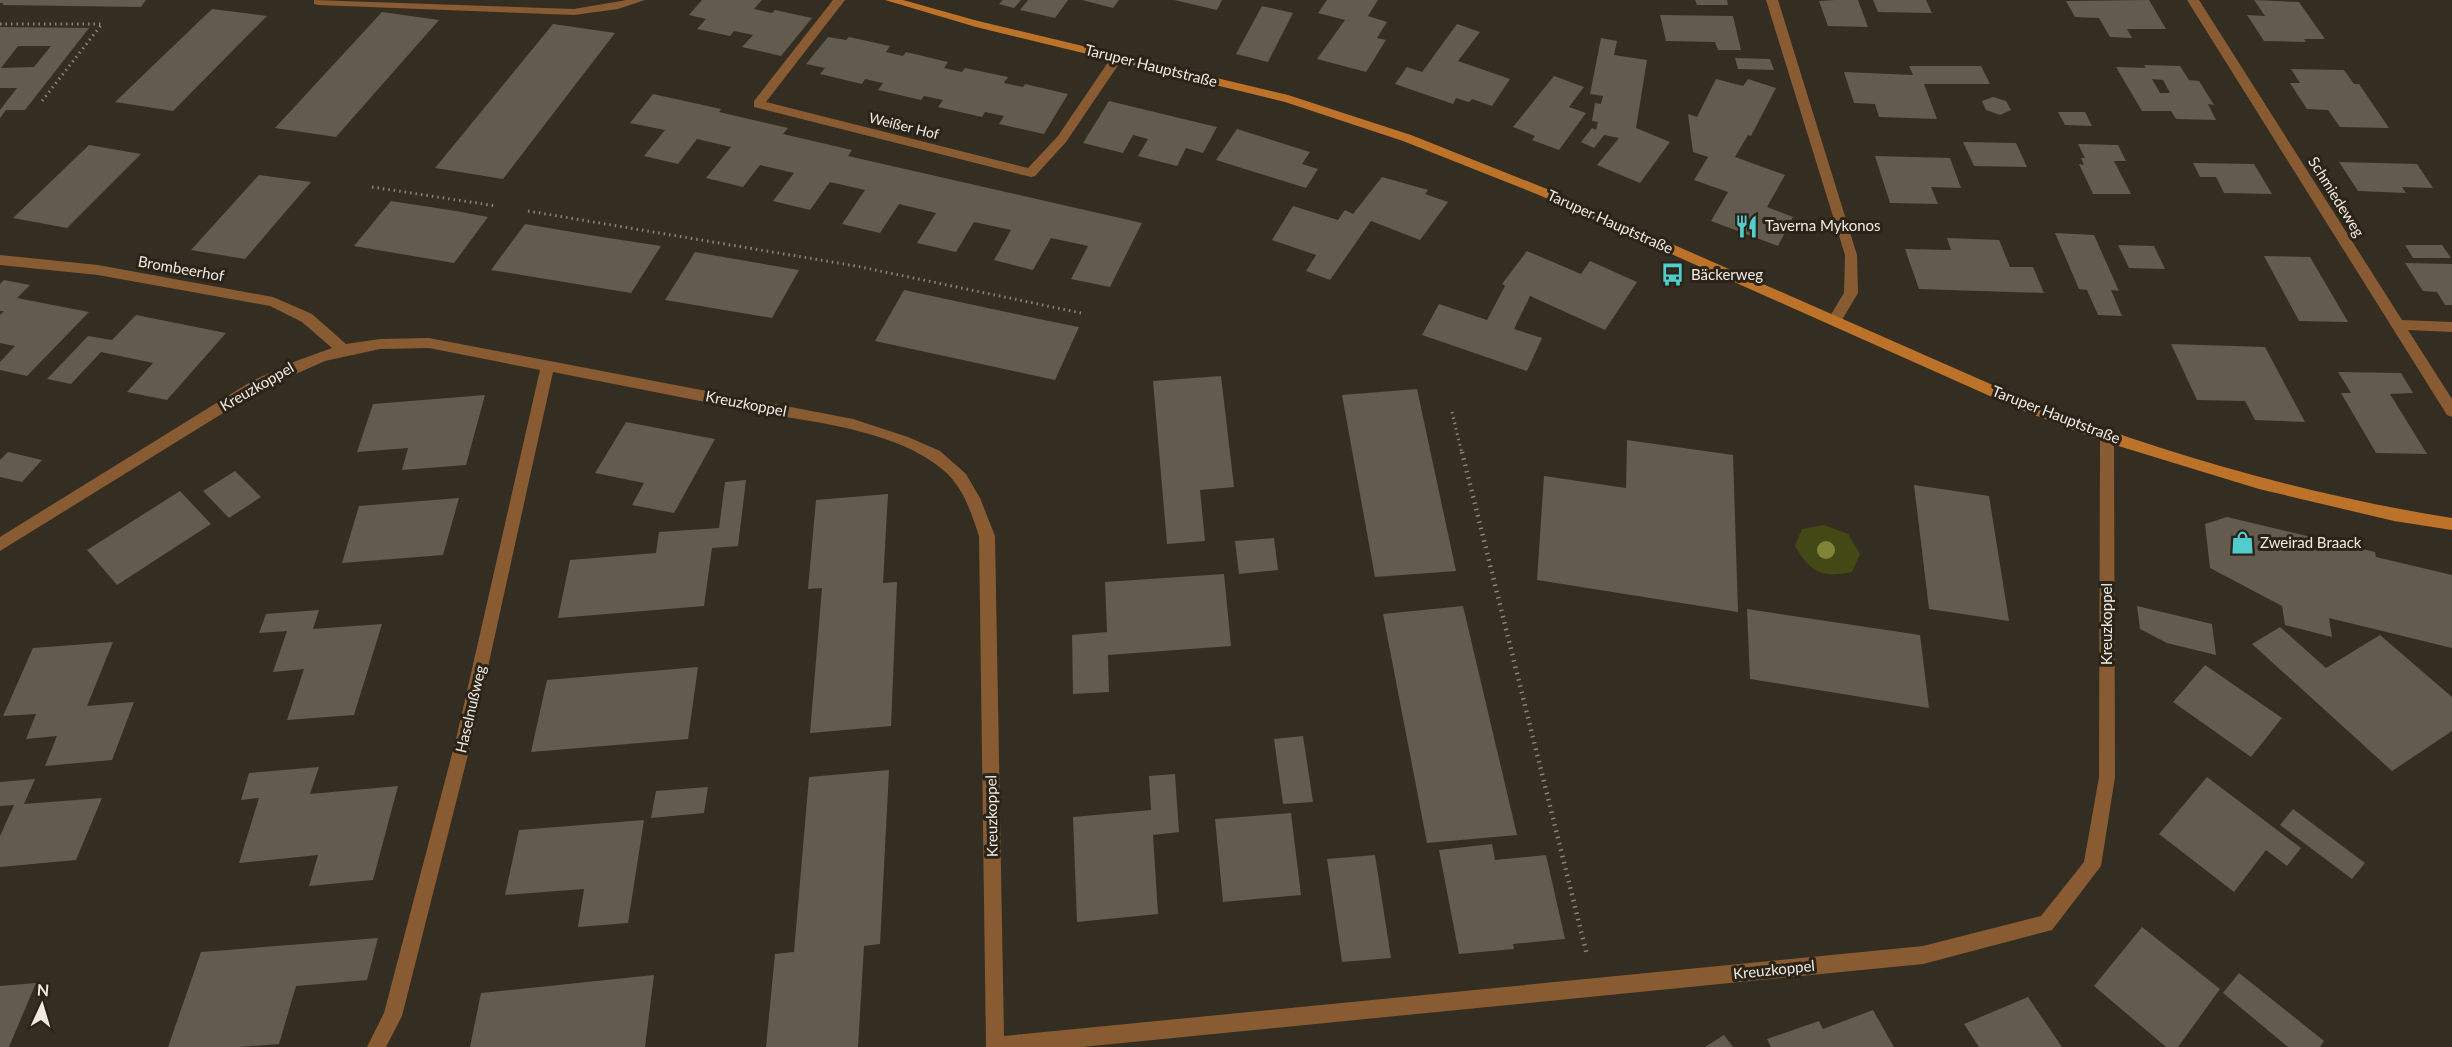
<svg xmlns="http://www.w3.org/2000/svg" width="2452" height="1047" viewBox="0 0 2452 1047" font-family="Lato,sans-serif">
<rect width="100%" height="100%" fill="#342d21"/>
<path fill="#434914" d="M1824,525L1848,534L1860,554L1852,572C1822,578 1811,573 1795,546L1802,529Z"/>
<path fill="#635b4d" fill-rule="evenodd" d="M0,0H146L141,7L2,5L4,3H0Z
M702,0H762L754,9L772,13L775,10L812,18L781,56L742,47L753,35L734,31L730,36L697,29L706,19L689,15Z
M1003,0H1021L1014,8L999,4Z
M1028,0H1068L1055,18L1020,10Z
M1082,0H1119L1113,8Z
M1174,0H1222L1217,10Z
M1327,0H1378L1368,16L1387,22L1377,38L1386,40L1366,72L1317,59L1345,20L1318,13Z
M1695,0H1727L1728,5H1697Z
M1835,0H1858L1868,27L1828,26L1819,1Z
M1873,0H1926L1932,13L1878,12Z
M2149,0L2166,29H2127L2132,38L2110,37L2099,18L2075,17L2066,1Z
M2254,0L2299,2L2325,39H2304L2306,42L2264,41L2247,15L2265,16Z
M1262,6L1293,13L1268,62L1236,54Z
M212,9L267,16L173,111L115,102Z
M382,12L439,20L336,137L275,128Z
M1660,15L1733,16L1741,50H1718L1715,42L1666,41Z
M553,24L615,33L503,179L435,168Z
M1457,24L1480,32L1458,61L1510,79L1492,106L1472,99L1469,102L1456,98L1453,104L1395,84L1407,67L1422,72Z
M0,27L89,28L25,110H6L0,118V110L17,88H0ZM18,46H51L34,67L1,68Z
M828,37L846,40L849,37L890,46L886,52L903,56L906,52L948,62L944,68L962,72L965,68L1008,77L1004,83L1023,87L1025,84L1068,94L1044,134L999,124L1004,116L985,112L982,117L938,107L943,100L924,96L921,100L878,90L883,83L865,79L862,84L820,74L825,68L806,64Z
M1601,38L1617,41L1614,55L1647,60L1636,128L1670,142L1640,183L1597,165L1619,138L1604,135L1594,148L1581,142L1592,128L1596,130L1598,122L1592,121L1595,103L1601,104L1603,96L1590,94Z
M1735,58L1770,59L1774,70L1738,69Z
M2144,65L2180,66L2189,80L2199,81L2214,105L2208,104L2216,120L2176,119L2171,111H2142L2116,67L2146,68ZM2152,79L2163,80L2170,93H2160Z
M1909,66H1981L1990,84H1924L1937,119L1879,117L1875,104L1854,103L1844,72L1913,75Z
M2291,69L2344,70L2354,84H2359L2389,128L2340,127L2328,110L2307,109L2290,83H2300Z
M1554,76L1584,87L1569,107L1586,113L1559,150L1532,140L1535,136L1513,127Z
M1716,79L1743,86L1748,79L1776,88L1751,136L1748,135L1735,157L1785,175L1767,207L1793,217L1778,246L1711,221L1728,192L1694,180L1708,157L1693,152L1688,114L1697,117Z
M653,94L721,109L719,112L788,128L783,134L852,150L848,156L1142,223L1110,287L1071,279L1088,246L1051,238L1033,270L994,260L1011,230L974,222L956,252L917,243L936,213L899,204L880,233L842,224L865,190L830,182L810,210L773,201L794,173L760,165L743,187L706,178L731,147L697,139L678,164L644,156L665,130L630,123Z
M1993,97L2006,101L2011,110L2000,115L1986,110L1982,101Z
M1109,101L1200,123L1217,127L1203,153L1186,148L1177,166L1138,156L1148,139L1133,135L1123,153L1083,143Z
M2058,112H2085L2092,126L2065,125Z
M1237,129L1310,152L1302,164L1318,169L1306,188L1216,160Z
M1963,142L2016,143L2027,167L1974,166Z
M2078,144L2118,145L2126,161H2114L2131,194H2093L2079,164L2084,165L2081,158H2085Z
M89,145L141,154L67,228L13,218Z
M1875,156L1950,158L1961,188L1931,187L1938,204L1890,203Z
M2339,162L2417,164L2433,188L2402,187L2406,193L2358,191Z
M2193,163L2254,164L2272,194L2224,193L2216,177H2200Z
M259,175L311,182L245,259L191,250Z
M1382,177L1428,190L1425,194L1448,202L1420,240L1371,221L1330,280L1306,271L1316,255L1272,240L1293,206L1338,220L1345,210L1353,214Z
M391,201L456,211L488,217L454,263L354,246Z
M525,224L602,237L661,246L631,293L491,270Z
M2055,233L2094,235L2119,291L2111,290L2122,316L2098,315L2087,290L2079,289Z
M1947,238L1999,240L2010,267H2033L2044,293L1919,289L1905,249L1951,250Z
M2118,245L2154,246L2165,269L2129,268Z
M2405,245H2442L2451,258H2413Z
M1527,251L1581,274L1590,261L1637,282L1605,330L1530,296L1514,329L1542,338L1527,371L1422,335L1439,304L1487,320L1505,286L1502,284Z
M695,252L729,258L799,270L772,318L665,300Z
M2264,256L2310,257L2348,322L2299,321Z
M2405,263L2452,264V305H2445L2437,292L2423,291Z
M4,280L30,285L17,298L89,312L27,376L0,370V362L15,346L0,343V315L4,311H0V284Z
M904,290L1044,320L1079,327L1055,380L875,341Z
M136,315L226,333L167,400L127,392L153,363L101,352L71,384L47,379L88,336L112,340Z
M2171,344L2265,347L2305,422L2255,420L2245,401L2197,400Z
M2338,372L2401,373L2413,393L2390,394L2427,454L2376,453L2341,393H2351Z
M1221,376L1234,487L1200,490L1205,541L1167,544L1153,381Z
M1417,389L1456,571L1375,577L1342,395Z
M485,395L466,465L402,470L408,448L357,452L373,404Z
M626,422L715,439L674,513L632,505L644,483L595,473Z
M1627,440L1733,455L1738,612L1537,580L1544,476L1626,488Z
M8,452L42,460L22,482L0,477V460Z
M235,471L261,497L229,518L203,491Z
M746,480L738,546L712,548L704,606L558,618L570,560L656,553L659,532L719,528L725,482Z
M1914,485L1989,496L2009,621L1929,609Z
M180,491L211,524L117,585L87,550Z
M888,494L883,583L897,582L891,726L810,733L822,588L808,589L816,500Z
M459,498L443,555L342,563L359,506Z
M2227,517L2375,552L2376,557L2452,575V648L2329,618L2332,637L2285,625L2282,606L2210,568L2205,524Z
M1274,538L1278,570L1239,574L1235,541Z
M1224,574L1231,646L1108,655L1109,692L1073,694L1072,635L1107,632L1105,582Z
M1463,606L1517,835L1427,843L1383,614Z
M2137,606L2212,624L2216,655L2167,643L2140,629Z
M1747,609L1920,635L1929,708L1750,679Z
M319,610L313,629L382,624L354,715L287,720L304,669L273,672L287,631L259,633L266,614Z
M2280,627L2326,668L2380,635L2452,697V731L2392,771L2252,644Z
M113,642L87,706L134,702L112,760L45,766L57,736L26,739L36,714L3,716L33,648Z
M2205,665L2282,718L2251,757L2173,702Z
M698,667L688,739L531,752L547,680Z
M1303,736L1313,802L1283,804L1274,739Z
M319,767L310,794L398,786L373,880L309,886L318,855L239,863L259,798L241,800L249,773Z
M889,770L880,944L864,946L858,1047H766L775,954L794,952L809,777Z
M1175,774L1179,832L1153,835L1158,914L1077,922L1073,817L1151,810L1149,776Z
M2207,777L2301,848L2287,866L2266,850L2234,892L2159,834Z
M35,779L24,804L102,798L76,860L0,867V836L14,805L0,806V782Z
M708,787L704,813L651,818L656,791Z
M2293,809L2365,863L2352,879L2280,825Z
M1291,813L1301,895L1223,902L1215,819Z
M644,820L628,923L578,927L584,889L505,895L519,830Z
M1492,844L1495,860L1546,855L1565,939L1513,944L1514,949L1459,954L1439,850Z
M1375,855L1391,958L1342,962L1327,859Z
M2142,927L2220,989L2178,1047H2166L2094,986Z
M378,938L367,980L296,986L279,1044L239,1047H168L201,952Z
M2239,973L2324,1041L2320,1047H2288L2223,993Z
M654,975L645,1047H470L481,993Z
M36,983L9,1047H0V986Z
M2028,997L2062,1047H1979L1964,1024Z
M1873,1010L1894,1047H1771L1767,1039L1819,1021L1823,1029Z
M1724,1035L1733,1047H1705Z"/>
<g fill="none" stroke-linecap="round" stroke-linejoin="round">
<path stroke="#898378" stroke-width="3" stroke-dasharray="1.5 4" stroke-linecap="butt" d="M0,24H102L42,101
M372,187L496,206
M528,211L856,266L1081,313
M1452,412L1462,454"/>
<path stroke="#898378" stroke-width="4.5" stroke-dasharray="1.5 5" stroke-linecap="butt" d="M1462,452L1587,955"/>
<path fill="#895b32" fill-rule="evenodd" d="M314,0L574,9L627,0H645L618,9L574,15L318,5L314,4Z"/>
<path fill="#895b32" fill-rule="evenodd" d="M833,0H845L766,102L1028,168L1058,136L1113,55L1117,54L1123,58L1066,142L1035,176L1031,177L754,107V101Z
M1766,0H1778L1857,255L1858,293L1839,325L1834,326L1827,321L1844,293L1845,255Z
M2187,0H2199L2402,320L2452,322V332L2408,330L2452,399V417L2447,415Z
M0,255L98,265L273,297L312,314L346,344L380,339L429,338L853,419L908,437L940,451L966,474L980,498L995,536L1004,1036L1923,946L2041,916L2084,862L2099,777L2100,437L2107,431L2114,437L2115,777L2101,866L2052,930L1923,964L1082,1047H986L979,536C971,512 963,486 942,469C894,429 811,422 751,411C685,398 619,385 553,372L473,735L402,1016L386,1047H367L384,1013L457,735L540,370L429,348L380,349L325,361L262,389L0,551V537L252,381L296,361L332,348L302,322L270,306L98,275L0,265Z"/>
<path fill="#bc7229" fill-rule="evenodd" d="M885,0H903L978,21L1288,95L1411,135L1547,189L2029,401C2166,454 2307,495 2452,518V530L2394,521L2259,489L2102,441L2019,409L1539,195L1403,141L1285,102L976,27Z"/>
</g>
<circle fill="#7f8436" cx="1826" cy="550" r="9"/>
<defs>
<symbol id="restaurant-bare" viewBox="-9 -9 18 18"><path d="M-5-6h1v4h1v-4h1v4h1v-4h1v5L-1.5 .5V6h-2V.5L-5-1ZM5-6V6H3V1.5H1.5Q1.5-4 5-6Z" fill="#52cdce" stroke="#2a2317" stroke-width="2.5" paint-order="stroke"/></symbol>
<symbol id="bus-bare" viewBox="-9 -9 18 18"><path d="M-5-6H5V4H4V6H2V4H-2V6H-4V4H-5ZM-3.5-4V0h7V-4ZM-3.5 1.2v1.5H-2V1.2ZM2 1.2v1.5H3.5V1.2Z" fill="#52cdce" stroke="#2a2317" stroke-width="2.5" paint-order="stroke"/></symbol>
<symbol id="shop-bare" viewBox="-9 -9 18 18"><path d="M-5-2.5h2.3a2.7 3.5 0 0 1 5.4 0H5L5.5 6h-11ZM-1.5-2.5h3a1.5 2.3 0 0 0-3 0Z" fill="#52cdce" stroke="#2a2317" stroke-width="2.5" paint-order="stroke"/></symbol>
</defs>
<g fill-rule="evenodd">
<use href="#restaurant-bare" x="1730" y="210" width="33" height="33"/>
<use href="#bus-bare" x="1656" y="258" width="33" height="33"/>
<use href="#shop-bare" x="2226" y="526" width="33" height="33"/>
</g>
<g text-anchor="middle" stroke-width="6" stroke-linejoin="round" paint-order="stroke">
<g font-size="14" fill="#f0ebe3" stroke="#2a2317">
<text transform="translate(904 126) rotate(14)" y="5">Weißer Hof</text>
</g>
<g font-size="15" fill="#f0ebe3" stroke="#2a2317">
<text transform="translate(1151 66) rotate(14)" y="5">Taruper Hauptstraße</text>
<text transform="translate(2336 197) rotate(58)" y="5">Schmiedeweg</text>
<text transform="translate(1610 222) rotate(24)" y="5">Taruper Hauptstraße</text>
<text transform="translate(181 269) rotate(10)" y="5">Brombeerhof</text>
<text transform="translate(257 387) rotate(-30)" y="5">Kreuzkoppel</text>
<text transform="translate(746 404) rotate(11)" y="5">Kreuzkoppel</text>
<text transform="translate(2056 415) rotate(21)" y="5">Taruper Hauptstraße</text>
<text transform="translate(2107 624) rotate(-90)" y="5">Kreuzkoppel</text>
<text transform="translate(471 709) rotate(-77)" y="5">Haselnußweg</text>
<text transform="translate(992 816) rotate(-91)" y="5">Kreuzkoppel</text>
<text transform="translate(1774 970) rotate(-6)" y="5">Kreuzkoppel</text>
</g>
<g font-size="15" fill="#f0ebe3" stroke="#2a2317" text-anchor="start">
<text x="1765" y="231">Taverna Mykonos</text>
<text x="1691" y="280">Bäckerweg</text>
<text x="2260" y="548">Zweirad Braack</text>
</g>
</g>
<g transform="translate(42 1005) rotate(4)" stroke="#2a2317" stroke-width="4.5" paint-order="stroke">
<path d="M0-4.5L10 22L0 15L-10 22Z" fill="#f0ebe3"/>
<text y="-9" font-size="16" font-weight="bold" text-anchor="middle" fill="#f0ebe3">N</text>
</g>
</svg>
